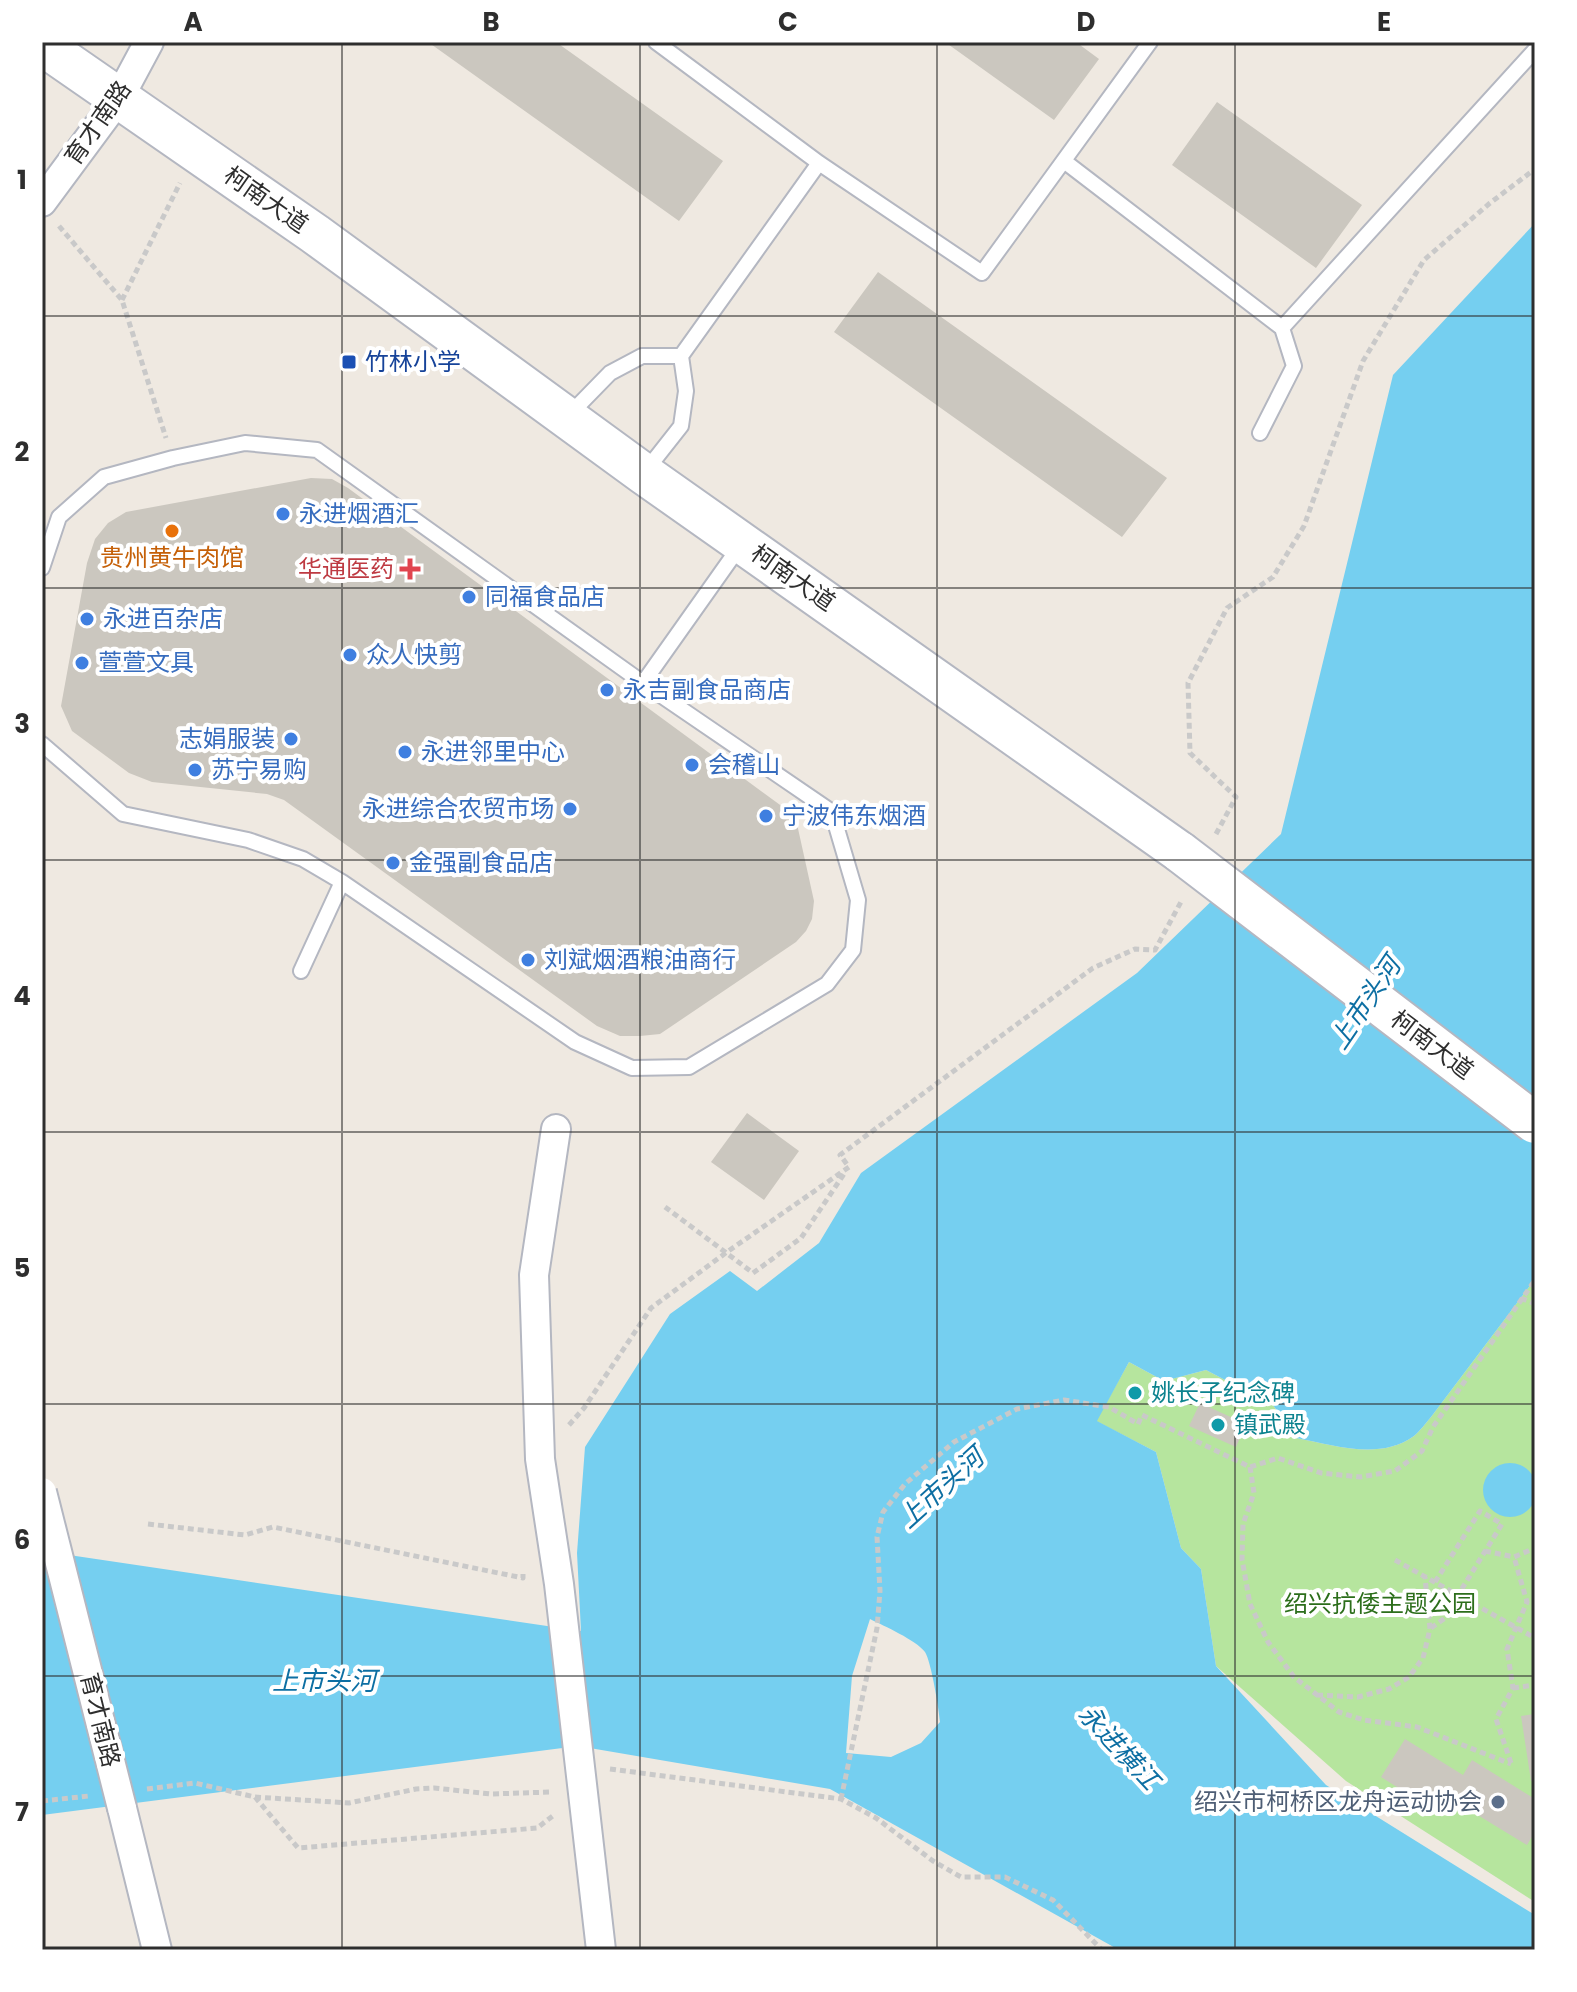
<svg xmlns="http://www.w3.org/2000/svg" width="1577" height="1992" viewBox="0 0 1577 1992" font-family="Poppins,'Noto Sans SC',sans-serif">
<rect width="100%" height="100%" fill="#efe9e1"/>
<path fill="#b6e59e" d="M1535,1279V1902L1346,1781L1216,1666L1201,1569L1181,1548L1156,1452L1096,1421L1129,1362L1164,1381L1206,1370L1273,1405L1296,1438C1334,1445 1379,1461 1414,1436C1420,1431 1426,1423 1431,1417Z"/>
<path fill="#75cff0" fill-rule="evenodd" d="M1535,223V1279L1431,1417C1426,1423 1420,1431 1414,1436C1379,1461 1334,1445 1296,1438L1273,1405L1206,1370L1164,1381L1129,1362L1097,1421L1156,1452L1181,1548L1201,1569L1216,1666L1326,1785L1535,1915V1950H1119L830,1789L578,1746L42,1815V1551L581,1631L577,1553L585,1447L670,1314L730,1271L757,1291L819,1243L861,1173L1137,973L1281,834L1393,375ZM870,1619C884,1626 916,1640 925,1652C931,1661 939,1709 940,1722L921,1743L891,1757L846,1753L852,1676Z
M1483 1490a27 27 0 1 1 54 0a27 27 0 1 1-54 0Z"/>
<path fill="#cbc7bf" d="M428,42H556L723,161L679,221Z
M945,42H1076L1099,59L1054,120Z
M1217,102L1362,205L1316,268L1172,165Z
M878,272L1167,478L1122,537L834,332Z
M311,478L332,479L348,488L787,810L797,824L814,901L812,919L806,931L796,942L660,1034L640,1036H620L597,1026L284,800L267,794L152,782L129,773L72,731L61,706L87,563L95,539L108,523L126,512Z
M747,1113L799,1151L764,1200L711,1162Z
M1200,1403L1246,1424L1236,1447L1189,1426Z
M1535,1714V1781H1531L1521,1716Z
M1405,1739L1463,1775L1472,1760L1535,1799V1832L1527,1845L1448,1797L1438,1813L1381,1777Z"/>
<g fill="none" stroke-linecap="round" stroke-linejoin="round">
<defs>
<path id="service" d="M656,42L819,163L982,273L1150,42
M1064,161L1282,328
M569,415L610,373L642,356H681L819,163
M1260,433L1294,366L1282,328L1535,50
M644,473L681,426L686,391L681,356
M42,568L59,517L104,477L173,458L245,443L317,450L643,683L832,812L858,900L853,950L827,984L689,1067L632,1068L575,1042L342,882L303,859L248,840L123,814L42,744
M643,683L740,546
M301,971L342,882"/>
<path id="minor" d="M42,202L119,98L149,42
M556,1129L534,1275L540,1459L559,1584L601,1950
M122,1808L157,1950"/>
<path id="secondary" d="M42,45L315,234L644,474L1180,852"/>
</defs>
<use href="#service" stroke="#b4b7c1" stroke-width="18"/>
<use href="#minor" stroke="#b4b7c1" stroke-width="32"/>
<use href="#secondary" stroke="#b4b7c1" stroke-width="44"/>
<path stroke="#c9c9c9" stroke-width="5" stroke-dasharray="6 4" stroke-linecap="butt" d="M59,226L122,300L166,438
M122,300L180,183
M1216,834L1236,797L1190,753L1188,683L1227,608L1273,577L1304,526L1363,361L1424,260L1490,203L1535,169
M665,1207L753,1273L801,1238L846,1171
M1521,1298L1535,1304
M569,1425L584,1408L651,1308L727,1252L849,1167L840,1155L1093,968L1135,949L1155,950L1182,900
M1250,1467L1254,1493L1243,1524L1242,1559L1250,1604L1268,1642L1294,1677L1339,1712L1364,1720L1417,1727L1511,1764
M148,1524L245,1535L273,1527L523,1578V1571
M1485,1551L1514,1557L1535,1548
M1395,1560L1535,1638
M1435,1582L1480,1511L1502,1524L1458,1595
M1431,1628L1469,1601
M1513,1688L1535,1685
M1317,1695L1358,1697L1389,1689L1409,1677L1423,1658L1430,1629L1425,1577
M1511,1763L1496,1719L1513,1688L1507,1649L1527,1602L1514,1557
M610,1769L841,1799L876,1818L933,1861L961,1877H1005L1053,1900L1102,1950
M147,1789L195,1783L255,1797L298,1848L537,1828L554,1815
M255,1797L349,1803L416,1789L434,1788L491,1794L551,1792
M841,1799L877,1628L880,1591L877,1537L883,1512L905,1484L954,1442L1017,1409L1064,1400L1109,1407L1138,1424L1142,1415L1250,1467L1278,1458L1321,1473L1360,1477L1395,1471L1422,1451L1433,1427L1535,1280
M42,1801L89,1796"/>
<use href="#service" stroke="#fff" stroke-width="14"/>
<use href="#minor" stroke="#fff" stroke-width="28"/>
<use href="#secondary" stroke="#fff" stroke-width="40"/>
<defs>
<path id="minor-bridge" d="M42,1492L122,1808"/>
<path id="secondary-bridge" d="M1180,852L1535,1123"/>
</defs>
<use href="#minor-bridge" stroke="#b4b7c1" stroke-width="32" stroke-linecap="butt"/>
<use href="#secondary-bridge" stroke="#b4b7c1" stroke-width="44" stroke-linecap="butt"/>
<use href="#minor-bridge" stroke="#fff" stroke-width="28"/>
<use href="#secondary-bridge" stroke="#fff" stroke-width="40"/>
</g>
<path fill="none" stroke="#2e2e2e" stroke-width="2" stroke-opacity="0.55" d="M342,42V1950M640,42V1950M937,42V1950M1235,42V1950M42,316H1535M42,588H1535M42,860H1535M42,1132H1535M42,1404H1535M42,1676H1535"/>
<rect fill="#1a4fb4" stroke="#fff" stroke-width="3" x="341" y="354" width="16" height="16" rx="4"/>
<g fill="#3f7fe0" stroke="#fff" stroke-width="3">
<circle cx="283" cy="514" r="8"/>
<circle cx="469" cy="597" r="8"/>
<circle cx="87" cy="619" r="8"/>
<circle cx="350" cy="655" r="8"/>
<circle cx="82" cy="663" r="8"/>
<circle cx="607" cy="690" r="8"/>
<circle cx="291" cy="739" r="8"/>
<circle cx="405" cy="752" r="8"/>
<circle cx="692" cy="765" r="8"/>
<circle cx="195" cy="770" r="8"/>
<circle cx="570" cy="809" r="8"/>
<circle cx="766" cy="816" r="8"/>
<circle cx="393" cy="863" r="8"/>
<circle cx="528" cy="960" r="8"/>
</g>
<circle fill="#e8710a" stroke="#fff" stroke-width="3" cx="172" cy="531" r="8"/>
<path fill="#e0444e" stroke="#fff" stroke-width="3" d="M406 557h8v8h8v8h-8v8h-8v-8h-8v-8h8z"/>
<g fill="#0f9aa8" stroke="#fff" stroke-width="3">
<circle cx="1135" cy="1393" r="8"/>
<circle cx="1218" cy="1425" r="8"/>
</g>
<circle fill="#5c6f8a" stroke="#fff" stroke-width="3" cx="1498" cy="1802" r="8"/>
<g text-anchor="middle" stroke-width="8" stroke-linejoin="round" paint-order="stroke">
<g font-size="24" fill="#2e2e2e" stroke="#fff">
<text transform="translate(98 123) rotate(-55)" y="8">育才南路</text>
<text transform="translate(266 200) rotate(35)" y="8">柯南大道</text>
<text transform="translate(793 578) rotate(35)" y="8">柯南大道</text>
<text transform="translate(1432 1045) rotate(37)" y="8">柯南大道</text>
<text transform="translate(100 1720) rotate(76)" y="8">育才南路</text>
</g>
<g font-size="24" fill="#164399" stroke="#fff" text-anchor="start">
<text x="365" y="370">竹林小学</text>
</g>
<g font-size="24" fill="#366cbe" stroke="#fff" text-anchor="start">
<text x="299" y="522">永进烟酒汇</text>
<text x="485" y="605">同福食品店</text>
<text x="103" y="627">永进百杂店</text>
<text x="366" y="663">众人快剪</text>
<text x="98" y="671">萱萱文具</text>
<text x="623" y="698">永吉副食品商店</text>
<text x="275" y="747" text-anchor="end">志娟服装</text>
<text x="421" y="760">永进邻里中心</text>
<text x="708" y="773">会稽山</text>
<text x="211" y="778">苏宁易购</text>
<text x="554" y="817" text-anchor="end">永进综合农贸市场</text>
<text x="782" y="824">宁波伟东烟酒</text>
<text x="409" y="871">金强副食品店</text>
<text x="544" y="968">刘斌烟酒粮油商行</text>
</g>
<g font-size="24" fill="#c56008" stroke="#fff">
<text x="172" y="566">贵州黄牛肉馆</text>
</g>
<g font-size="24" fill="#be3a42" stroke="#fff" text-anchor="end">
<text x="394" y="577">华通医药</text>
</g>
<g font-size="24" fill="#0d838f" stroke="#fff" text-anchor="start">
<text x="1151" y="1401">姚长子纪念碑</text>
<text x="1234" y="1433">镇武殿</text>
</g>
<g font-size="24" fill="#2c6e1b" stroke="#fff">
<text x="1380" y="1612">绍兴抗倭主题公园</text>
</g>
<g font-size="24" fill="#4e5e75" stroke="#fff" text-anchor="end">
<text x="1482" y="1810">绍兴市柯桥区龙舟运动协会</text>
</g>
<g font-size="26" font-style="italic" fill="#0d6fa3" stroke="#fff">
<text transform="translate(1365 1003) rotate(-56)" y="9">上市头河</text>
<text transform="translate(941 1488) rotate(-42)" y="9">上市头河</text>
<text x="324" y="1690">上市头河</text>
<text transform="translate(1119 1747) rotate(47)" y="9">永进横江</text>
</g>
</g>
<rect width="1577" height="1992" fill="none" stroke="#ffffff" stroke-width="88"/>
<rect x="44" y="44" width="1489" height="1904" fill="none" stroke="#2e2e2e" stroke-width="3"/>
<g font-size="26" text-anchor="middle" font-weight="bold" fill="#2e2e2e">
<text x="193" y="31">A</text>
<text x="491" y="31">B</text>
<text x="788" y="31">C</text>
<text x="1086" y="31">D</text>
<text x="1384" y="31">E</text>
<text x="22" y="189">1</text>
<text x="22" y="461">2</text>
<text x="22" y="733">3</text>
<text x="22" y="1005">4</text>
<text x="22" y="1277">5</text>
<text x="22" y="1549">6</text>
<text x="22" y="1821">7</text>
</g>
</svg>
